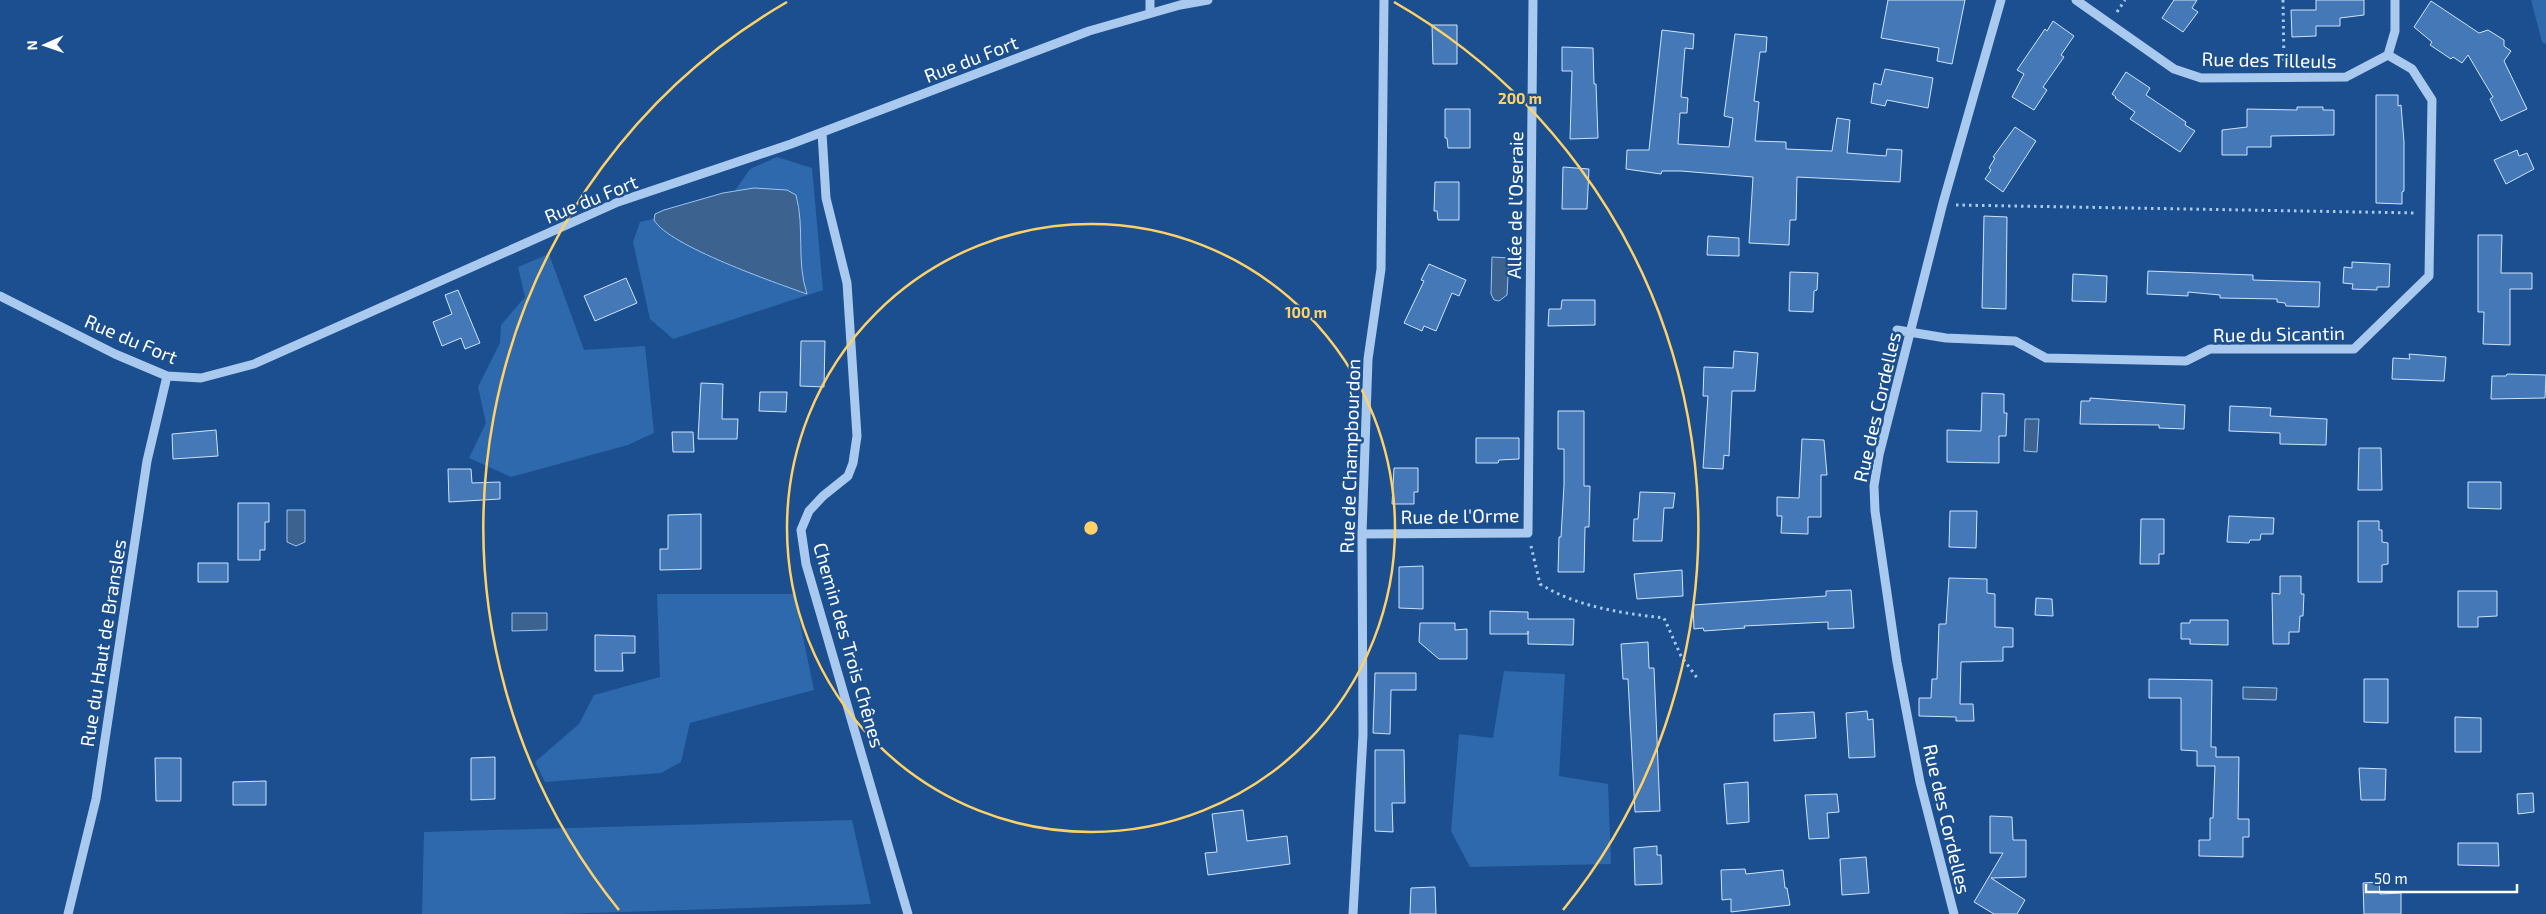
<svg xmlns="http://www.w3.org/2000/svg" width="2546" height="914" viewBox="0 0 2546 914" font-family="'Exo 2',sans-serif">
<rect width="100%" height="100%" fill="#1b4f8f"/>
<path fill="#2e69ad" d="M2531,0H2546V44L2542,42Z
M777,157L812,168L823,290L673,339L650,319L633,242L640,222L727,202L750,169Z
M549,254L584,350L645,346L654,433L628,445L511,477L469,458L486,423L478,387L500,343L501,325L525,297L518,267Z
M657,594H794L814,690L690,723L681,762L661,773L545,782L535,762L579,724L594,695L660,677Z
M1504,671L1565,674L1559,776L1608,784L1611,864L1470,867L1451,831L1459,734L1493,738Z
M852,820L871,904L559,914H422L424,832Z"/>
<path fill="#3c6290" stroke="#9cc4f0" d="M754,188L787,190L796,195C805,228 796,261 807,294C776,283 669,246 654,220L655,214L664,210L723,193Z
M1492,257L1509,258L1507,295L1499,301L1494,300L1491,294Z
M2025,419H2039L2037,452L2024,451Z
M287,510H305V542L296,546L287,542Z
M512,613H547V630L512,631Z
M2243,687L2277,688L2276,700L2243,699Z"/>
<path fill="#4478b7" stroke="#cfe3fa" d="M1888,0H1965L1952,64L1937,61L1939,48L1881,38Z
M2174,0H2197L2192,8L2198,12L2183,32L2162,18Z
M2316,0H2364V15L2340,18V26H2316V36L2292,37L2291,10H2316Z
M2431,1L2479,33L2488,30L2504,40V46L2511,51L2504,61L2527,109L2501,121L2490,99L2493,97L2468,55L2462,63L2453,57L2451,59L2430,45L2432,42L2414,27Z
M2053,21L2074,36L2061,55L2064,57L2043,87L2047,90L2034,110L2012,97L2024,74L2017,70L2045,29L2047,31Z
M1432,25H1457V64H1433Z
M1662,30L1694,34L1693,49L1685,48L1681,97L1688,98L1687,113H1680L1678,144L1729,147L1733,118L1724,116L1735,34L1767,37L1766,52H1760L1754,101L1759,102L1755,141L1786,142V149L1832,151L1837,118L1850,120L1847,153L1886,156L1887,149L1902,150L1900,182L1797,177L1796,220H1790L1789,245L1749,243L1753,177L1681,171H1662L1661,174L1626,169L1627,150H1649Z
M1562,47L1593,48L1594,84H1596L1598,138L1570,139L1572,71H1562Z
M1885,69L1933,78L1928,108L1887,100L1885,106L1871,103L1874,83L1881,85Z
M2126,72L2150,88L2146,95L2186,122L2185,125L2195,131L2180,152L2130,119L2135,112L2115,98L2116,97L2112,94Z
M2376,95H2398V106L2401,105L2404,142V191L2402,192V204L2376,203Z
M2297,107H2323V110H2334V135L2271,136V147H2247V155H2222V130L2247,127V109L2297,110Z
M1445,109H1470V148H1448L1447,138H1445Z
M2015,127L2036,141L2003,192L1985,179L1991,170L1989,168L1995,158L1993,157Z
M2517,150L2519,156L2527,153L2534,169L2506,184L2494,160Z
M1563,167L1589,169L1587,209H1562Z
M1435,182H1459V220H1438L1437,211H1434Z
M1984,216L2007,217L2006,309L1982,308Z
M2478,235H2502L2501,273H2532V289H2510V345L2483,344L2484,312H2478Z
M1708,236L1739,238V256L1707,255Z
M2352,262L2390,264L2389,287H2377V290L2352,289L2353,284L2343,283L2344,267L2352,268Z
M1429,264L1466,280L1459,296L1452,293L1436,331L1424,326L1422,331L1404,323L1424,281L1421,280Z
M2148,271L2253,275V280L2320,282L2319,307L2286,306L2285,303L2277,302V299L2220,298V295L2188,292V296L2147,294Z
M1790,272L1818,273L1817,290L1814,291L1813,312L1789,311Z
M2073,274L2107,276L2106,302L2072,301Z
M626,278L637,303L595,321L584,296Z
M458,290L480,343L465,349L461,338L442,346L433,322L452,314L445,295Z
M1562,300H1595V325L1548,326L1549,309H1561Z
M801,341H825L824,387L800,386Z
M1734,351L1758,353L1755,391H1732L1729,456L1724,455L1723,469L1703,468L1708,396H1703L1704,367L1733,368Z
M2409,354L2446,357L2444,381L2392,379L2393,358L2410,359Z
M2507,374L2546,375L2545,398L2491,399L2492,376H2506Z
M701,383L723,384L722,419H738L737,439H698Z
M760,392H787L786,412L759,411Z
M1982,393L2004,394V413H2007L2006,436H1999V463L1947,462V430L1981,431Z
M2090,398L2185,405L2184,429L2159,428V425L2080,424L2081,401H2090Z
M2230,406L2271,408L2270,416L2327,419L2326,445L2280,444V433L2229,431Z
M1558,411H1584V486H1590L1589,527H1585L1584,572H1558L1559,537H1561L1564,485V449H1558Z
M216,430L218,456L173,459L172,434Z
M672,432H693L694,452H673Z
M1476,438H1519V459L1499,460L1498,463H1476Z
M1802,439L1824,440L1827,475H1821V517H1808V534L1781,533L1782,516H1777V497L1799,498Z
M2359,448H2381L2382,490H2358Z
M1394,468H1418V492H1414V504H1392Z
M448,469H471L472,483L500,482V499L449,502Z
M2468,482H2501V509L2468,508Z
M1640,492L1675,493L1673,508H1664L1662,541H1633L1634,519H1638Z
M238,503H269V522H265V550H260V560H238Z
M1950,511H1977L1976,548L1949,547Z
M701,514V569L660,570V549H668V515Z
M2229,516L2274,518L2273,534H2261L2260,540H2250L2249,543L2227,542Z
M2141,519H2164V554H2159V564H2140Z
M2358,521H2379V530H2382V542L2388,543V564L2382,565V582H2358Z
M198,563H228V582H198Z
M1423,566V609L1399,608V567Z
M1682,570L1683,596L1637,599L1634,574Z
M2280,576H2301V594H2304L2303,616H2300L2299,632H2289V644H2273L2272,593L2280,594Z
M1949,578L1987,579V593L1995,594V627L2013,628V647H2003V661L1961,662L1960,704H1973L1974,721H1956V717L1919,716V698H1931L1932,679H1937L1939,624H1946Z
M1851,590L1854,628L1828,629V622L1744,626L1745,628L1704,631L1703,628L1694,629L1693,605L1826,596V591Z
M2458,591H2497V616L2478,617V627H2458Z
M2036,598L2052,599L2053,616L2035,615Z
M1490,611L1528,612V619H1574L1573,645L1528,644V631V634H1490Z
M2190,620H2228V645L2190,644V639H2181V623H2190Z
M1420,623H1455V630L1467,629V659H1439L1419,642Z
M595,635L635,636V653H622L623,671H595Z
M1648,642L1649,668H1654L1660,811L1635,812L1628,679H1623L1621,644Z
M1375,673H1416V690H1391L1390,734L1373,733Z
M2149,679L2212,680L2211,747H2216V757H2239L2238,819H2249V837H2243V857L2199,856V840H2210V818H2213L2215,766H2197V751L2181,750V698H2149Z
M2364,679H2388V723L2364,722Z
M1867,711L1868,720L1873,719L1875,757L1849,758L1846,713Z
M1814,712L1816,738L1774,741V714Z
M2455,717L2481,718V752H2455Z
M1375,750H1404L1405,803H1392L1393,832L1375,831Z
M495,757V799L471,800V758Z
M155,758H181V801H156Z
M2359,768L2386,769L2385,800H2361Z
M266,781V805H233V782Z
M1748,782L1749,822L1727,824L1724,784Z
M2533,793L2534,812L2518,814L2517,794Z
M1837,794L1839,812L1827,813L1829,838L1809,839L1805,795Z
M1243,810L1247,841L1287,836L1290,864L1208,875L1205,853L1217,852L1212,814Z
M1990,816L2012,817L2013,840H2026V877L1991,878L2025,900L2017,914H1994L1974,902L2003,853H1990Z
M2458,843H2498L2499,866L2458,865Z
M1657,846V855H1661L1662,884L1635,885L1634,848Z
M1866,857L1869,893L1842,895L1840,859Z
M1745,869L1746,874L1783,870L1785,888H1787L1790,905L1731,912V899L1722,900L1721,870Z
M2379,882L2380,894L2401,893V914H2364L2363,883Z
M1435,887L1436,914H1410L1411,888Z"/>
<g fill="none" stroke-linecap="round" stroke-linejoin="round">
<path stroke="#a9c9ee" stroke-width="3" stroke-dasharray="2.5 4" stroke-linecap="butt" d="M2283,0L2284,64
M2117,12L2125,0
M1956,205L2417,213
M1531,546L1540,584C1577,607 1621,613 1664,618L1681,656L1698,679"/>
<path stroke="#a9c9ee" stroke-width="9" d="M1150,0V13
M2076,0L2174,69L2201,78L2346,77L2388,55L2395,31V0
M822,133L826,198L847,283L857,436L853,463L848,476L823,496L809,511L801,530L806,564L908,914
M0,296L115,354L167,376L201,378L254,364L618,202L791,144L1089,31L1180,5L1208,0
M1897,330L1946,338L2015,341L2046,358L2186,361L2210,349H2354L2429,276L2432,100L2412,69L2388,55
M1362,534L1528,533L1533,0
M68,914L96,799L147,461L167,376
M1353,914L1363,735L1362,534L1368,359L1381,269L1384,0
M1954,914L1920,782L1897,662L1875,511L1874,486L1879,455L1943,203L2001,0"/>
</g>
<g fill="none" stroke="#ffd166" stroke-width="2.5">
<circle cx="1091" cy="528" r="304"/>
<path d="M619 910A607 607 0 0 1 787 2M1394 2A607 607 0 0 1 1563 910"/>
</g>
<g text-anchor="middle" stroke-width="5" stroke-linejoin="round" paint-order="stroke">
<g font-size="19" fill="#fff" stroke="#1b4f8f">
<text transform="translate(971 59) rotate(-21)" y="7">Rue du Fort</text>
<text transform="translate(2269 60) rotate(1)" y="7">Rue des Tilleuls</text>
<text transform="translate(591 199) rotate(-22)" y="7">Rue du Fort</text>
<text transform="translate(1515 205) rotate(-89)" y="7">Allée de l'Oseraie</text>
<text transform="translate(2279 334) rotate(-1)" y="7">Rue du Sicantin</text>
<text transform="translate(131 339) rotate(23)" y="7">Rue du Fort</text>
<text transform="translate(1877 407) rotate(-77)" y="7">Rue des Cordelles</text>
<text transform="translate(1350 456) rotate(-88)" y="7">Rue de Champbourdon</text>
<text transform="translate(1460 516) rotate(-1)" y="7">Rue de l'Orme</text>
<text transform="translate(103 643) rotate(-81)" y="7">Rue du Haut de Bransles</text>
<text transform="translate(849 645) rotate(74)" y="7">Chemin des Trois Chênes</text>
<text transform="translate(1947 819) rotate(77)" y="7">Rue des Cordelles</text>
</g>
</g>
<circle cx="1091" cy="528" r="8" fill="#ffd166" stroke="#1b4f8f" stroke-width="2.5"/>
<g font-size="15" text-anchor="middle" font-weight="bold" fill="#ffd166" stroke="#1b4f8f" stroke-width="5" stroke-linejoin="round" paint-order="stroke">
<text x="1520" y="104">200 m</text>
<text x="1306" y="318">100 m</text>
</g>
<g transform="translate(45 45) rotate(268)" stroke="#1b4f8f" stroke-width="4" paint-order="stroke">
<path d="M0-4L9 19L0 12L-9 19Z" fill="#ffffff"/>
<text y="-8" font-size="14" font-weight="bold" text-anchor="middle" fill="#ffffff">N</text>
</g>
<path d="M2366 884v8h151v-8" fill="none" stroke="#ffffff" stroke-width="2.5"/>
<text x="2374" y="884" font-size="15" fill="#ffffff" stroke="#1b4f8f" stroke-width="4" paint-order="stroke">50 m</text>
</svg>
